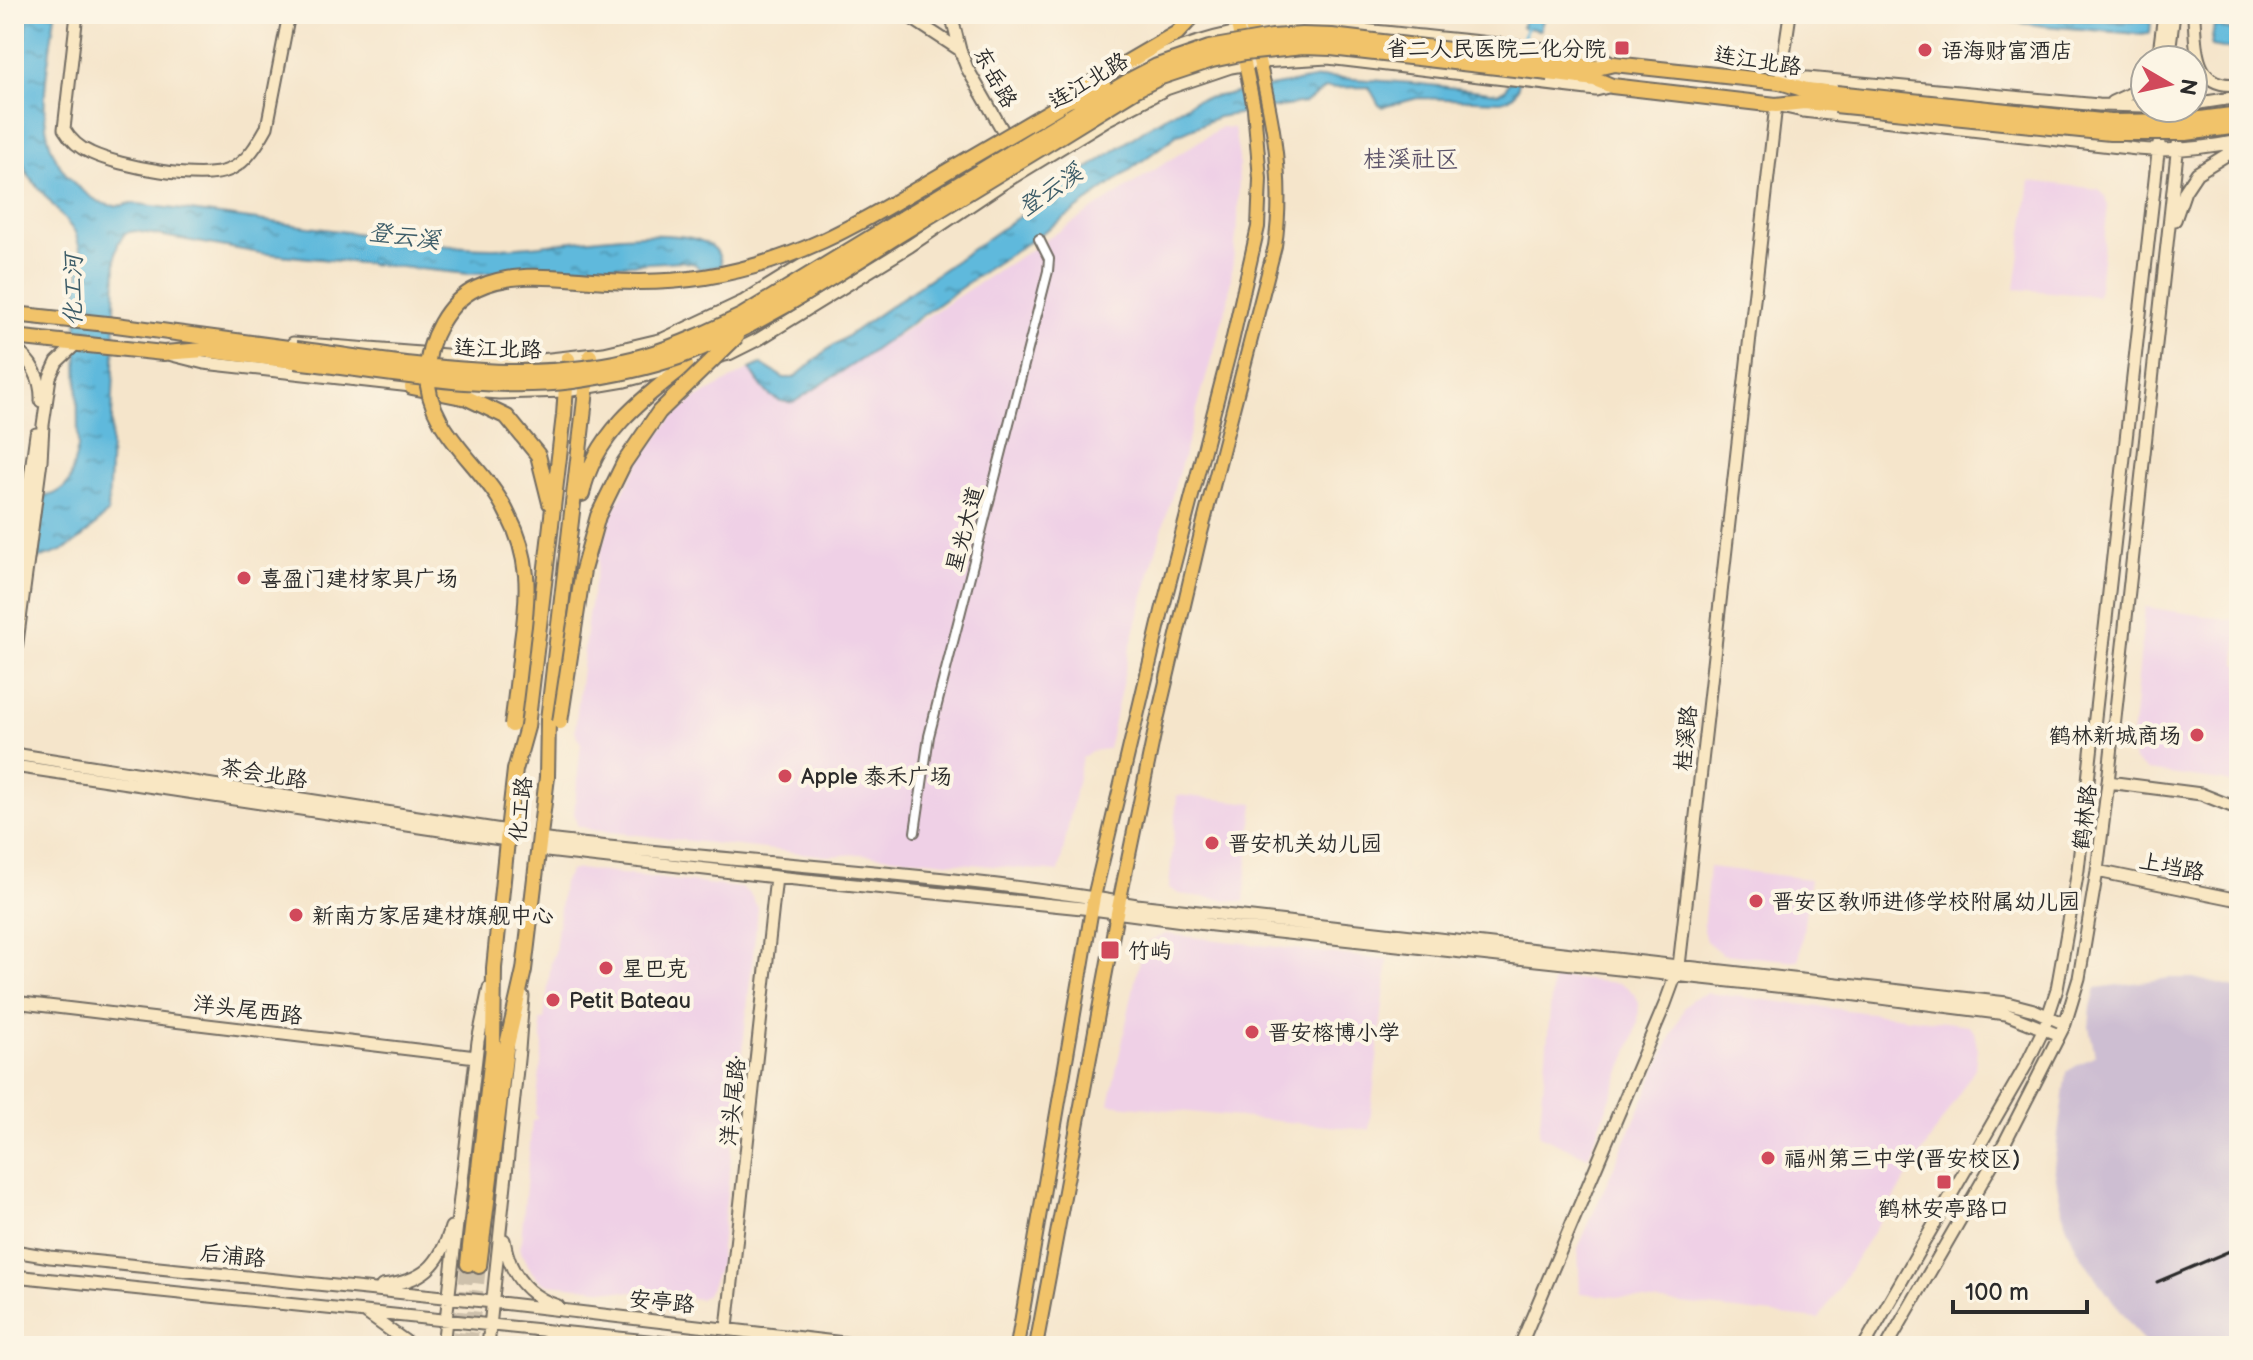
<svg xmlns="http://www.w3.org/2000/svg" width="2253" height="1360" viewBox="0 0 2253 1360" font-family="'Balsamiq Sans','LXGW WenKai TC',sans-serif">
<defs>
<pattern id="water-ripples" width="26" height="14" patternUnits="userSpaceOnUse" patternTransform="scale(2)"><rect width="26" height="14" fill="#5fb9dc"/><path d="M2 4q2-2 4 0t4 0M15 11q2-2 4 0t4 0" fill="none" stroke="#4f97b3"/></pattern>
</defs>
<rect width="100%" height="100%" fill="#fcf5e5"/>
<filter id="ink" filterUnits="userSpaceOnUse"><feTurbulence type="fractalNoise" baseFrequency=".0125" numOctaves="2"/><feDisplacementMap in="SourceGraphic" scale="16" xChannelSelector="R" yChannelSelector="G"/><feConvolveMatrix kernelMatrix="1 2 1 2 8 2 1 2 1" color-interpolation-filters="sRGB"/></filter>
<filter id="wash" filterUnits="userSpaceOnUse"><feTurbulence type="fractalNoise" baseFrequency=".006" numOctaves="4" result="noise"/><feDisplacementMap in="SourceGraphic" scale="32" xChannelSelector="R" yChannelSelector="G"/><feGaussianBlur stdDeviation="1.8" result="paint"/><feColorMatrix in="noise" values="0 0 0 0 0 0 0 0 0 0 0 0 0 0 0 0 0 1.4 0 .05"/><feComposite in="paint" operator="in"/></filter>
<g filter="url(#wash)">
<rect width="100%" height="100%" fill="#f5e5cb"/>
<path fill="#efd0e6" d="M1221,127L1234,128L1239,158L1238,220L1228,301L1154,558L1129,652L1108,749L1091,751L1082,758L1059,872L860,854L828,856L592,830L577,825L574,813L581,742L577,737L575,730L588,615L601,550L613,512L626,486L642,459L672,418L695,399L750,369L768,395L783,403L794,402Z
M2030,181L2099,189L2105,197L2108,206L2098,296L2015,289Z
M2145,607L2239,621L2236,664L2239,665V792L2230,783L2223,781L2147,771L2134,761L2131,748Z
M1177,795L1254,803L1244,902L1179,894L1169,888Z
M1709,867L1810,879L1799,961L1722,954L1706,941L1703,930Z
M578,869L741,888L750,894L758,908L719,1267L710,1289L705,1296L700,1299L549,1284L541,1281L532,1272L520,1251L532,1121L537,1119L535,1114L543,1046L540,1020H544L551,962L555,952L563,882L570,871Z
M1165,934L1388,960L1369,1130L1109,1104L1141,953L1148,942Z
M1553,977L1618,983L1627,987L1636,996L1639,1003L1638,1022L1634,1037L1588,1157L1539,1135Z
M1708,993L1969,1025L1974,1032L1977,1047L1975,1068L1819,1319L1580,1293L1578,1248L1684,1008L1693,998Z"/>
<path fill="#cdbed2" d="M2170,978H2193L2239,989V1346H2147L2095,1277L2076,1247L2066,1224L2060,1199L2054,1167L2066,1072L2095,1055L2089,1027L2091,1007L2096,988Z"/>
<path fill="url(#water-ripples)" stroke="#457284" stroke-width="2" d="M28,14H55C47,81 24,152 91,197C103,205 117,209 131,203C205,213 280,223 354,233C408,241 463,251 518,247C559,245 686,219 715,249C719,253 720,260 722,266L699,269L695,264L681,261L469,274L260,253L135,231L125,233L118,244L116,252L114,370L108,512C75,548 62,555 14,564V504L54,494L64,488L70,480L78,447L77,297L81,252L75,232L28,175L23,163L20,147L21,76Z
M1525,14H1545L1540,30L1522,27Z
M1954,14H2032L2082,20L2151,22L2150,33L2138,34L2044,26Z
M2214,26L2239,32V51L2211,46Z
M1520,75C1518,89 1517,98 1501,101L1418,98L1383,107L1379,105L1369,87L1326,88L1304,103L1218,117L1177,135L1072,213L983,272L863,358L794,402C770,404 762,387 750,369L761,364L784,378H794L827,350L1027,211L1154,123L1196,100L1325,77L1413,83L1498,93L1505,90L1508,83Z"/>
<g fill="none" stroke-linecap="round" stroke-linejoin="round">
<path stroke="#5fb9dc" stroke-width="3" d="M1523,41L1527,25"/>
</g>
</g>
<g filter="url(#ink)">
<g fill="none" stroke-linecap="round" stroke-linejoin="round">
<path stroke="#cdc0ab" stroke-width="14" stroke-dasharray="14 7" stroke-linecap="butt" d="M458,1346L468,1264
M470,1346L479,1266"/>
<defs>
<path id="street" d="M915,832L929,736L1048,271L1049,259L1039,239"/>
<path id="secondary" d="M77,14L64,129C71,141 79,148 91,153C119,166 203,183 231,169C248,161 258,143 267,127L289,14
M905,14L960,50L967,68L1007,138
M951,14L960,50
M1790,14L1780,82L1807,78L2099,105L2145,106
M2194,18C2196,50 2195,90 2239,84
M2158,60L2164,14
M2168,60L2174,14
M1109,80C1154,57 1200,37 1252,30C1309,23 1366,30 1422,36C1481,42 1540,48 1599,55L1614,64
M2112,102L2134,92L2145,81
M2193,104L2239,97
M2175,220L2185,191L2197,173L2239,147
M293,343L497,359L541,360L604,353L663,339L744,301L867,225
M14,349C32,360 42,380 41,401
M172,355L204,363L420,387
M457,390L499,393L566,391L625,381L729,354L759,339L910,246L1002,184L1108,119L1166,89L1231,67L1260,62L1328,58L1596,90L1612,86
M14,592L36,434
M14,665L41,461L43,425L50,377L57,362L77,343
M14,754L508,831
M14,766L507,840
M2108,782L2201,794L2239,809
M539,839C738,864 939,871 1137,905L2007,1003L2034,1010L2065,1024
M538,850L776,877L1092,909L1213,925L1841,993L2006,1014L2059,1035
M2097,871L2239,900
M14,1002L476,1057
M504,1240C509,1272 526,1296 558,1306
M14,1251L50,1257L493,1302L870,1346
M14,1276L697,1346
M382,1286C423,1281 440,1266 451,1227
M366,1313L412,1346
M727,1328L776,877
M443,1346L478,1041L489,988
M488,1346L519,1050L523,996
M532,1346L570,1334
M1520,1346L1665,1004L1679,966L1776,105L1803,111L2137,149C2172,152 2205,148 2239,141
M1864,1346L2026,1065L2044,1028L2057,989L2078,870L2159,144
M1887,1346L2005,1142L2065,1024L2079,978L2097,871L2108,782L2178,144"/>
<path id="primary" d="M1017,1346L1094,897L1162,611L1232,342L1258,227L1260,179L1254,108L1235,14
M1036,1346L1117,913L1157,720L1201,533L1275,246C1287,165 1266,91 1248,14"/>
<path id="highway" d="M1551,62L1597,68L1614,64L1780,82L1806,90L1836,93
M1549,73L1595,79L1612,86L1776,105L1804,102L1835,105
M1070,98L1088,85L1177,33L1195,14
M14,314L116,325L296,349
M14,337L163,353L205,350L295,361
M412,387L467,398L507,417L538,455L550,503
M582,494C594,436 641,399 686,365
M468,1264L493,1047L494,968L508,831L515,770L527,727L564,415L568,359
M479,1266L506,1049L524,970L547,777L548,720L590,356"/>
</defs>
<use href="#street" stroke="#726c63" stroke-width="12"/>
<use href="#secondary" stroke="#726c63" stroke-width="15"/>
<use href="#primary" stroke="#726c63" stroke-width="16"/>
<use href="#highway" stroke="#726c63" stroke-width="18"/>
<use href="#street" stroke="#fff" stroke-width="8"/>
<use href="#secondary" stroke="#f9e7c3" stroke-width="11"/>
<use href="#primary" stroke="#f1c36a" stroke-width="12"/>
<use href="#highway" stroke="#f1c36a" stroke-width="14"/>
<path stroke="#2b2b2b" stroke-width="3" d="M2157,1282L2239,1247"/>
<defs>
<path id="highway-bridge" d="M1836,93L2111,122L2185,121L2239,114
M1835,105L2110,133H2186L2239,126
M296,349C413,364 531,389 647,355C681,345 712,330 743,315L1132,79L1157,66L1209,48L1272,37L1302,35L1332,36L1551,62
M295,361C387,372 481,392 573,381C609,376 645,369 679,357C757,328 827,280 897,236C976,188 1056,139 1135,90L1161,77L1212,60L1245,53L1303,47L1331,48L1549,73
M560,722L583,570L598,516L624,463L659,412L737,336
M512,725C516,697 519,669 522,641C525,620 528,596 526,575C524,555 518,534 509,517C486,465 427,434 427,373C427,340 447,302 477,288C518,269 564,279 608,281C640,283 673,282 705,277C793,263 856,226 931,181C976,154 1022,128 1067,101L1105,88"/>
</defs>
<use href="#highway-bridge" stroke="#726c63" stroke-width="18" stroke-linecap="butt"/>
<use href="#highway-bridge" stroke="#f1c36a" stroke-width="14"/>
</g>
</g>
<g fill="#d1495b" stroke="#fcf5e5" stroke-width="3">
<rect x="1614" y="40" width="16" height="16" rx="4"/>
<circle cx="1925" cy="50" r="8"/>
<circle cx="244" cy="578" r="8"/>
<circle cx="2197" cy="735" r="8"/>
<circle cx="785" cy="776" r="8"/>
<circle cx="1212" cy="843" r="8"/>
<circle cx="1756" cy="901" r="8"/>
<circle cx="296" cy="915" r="8"/>
<rect x="1100" y="940" width="20" height="20" rx="4"/>
<circle cx="606" cy="968" r="8"/>
<circle cx="553" cy="1000" r="8"/>
<circle cx="1252" cy="1032" r="8"/>
<circle cx="1768" cy="1158" r="8"/>
<rect x="1936" y="1174" width="16" height="16" rx="4"/>
</g>
<g text-anchor="middle" stroke-width="8" stroke-linejoin="round" paint-order="stroke">
<g font-size="22" fill="#2b2b2b" stroke="#fcf5e5" text-anchor="start">
<text x="1606" y="56" text-anchor="end">省二人民医院二化分院</text>
<text x="1941" y="58">语海财富酒店</text>
<text x="260" y="586">喜盈门建材家具广场</text>
<text x="2181" y="743" text-anchor="end">鹤林新城商场</text>
<text x="801" y="784">Apple 泰禾广场</text>
<text x="1228" y="851">晋安机关幼儿园</text>
<text x="1772" y="909">晋安区教师进修学校附属幼儿园</text>
<text x="312" y="923">新南方家居建材旗舰中心</text>
<text x="1128" y="958">竹屿</text>
<text x="622" y="976">星巴克</text>
<text x="569" y="1008">Petit Bateau</text>
<text x="1268" y="1040">晋安榕博小学</text>
<text x="1784" y="1166">福州第三中学(晋安校区)</text>
<text x="1944" y="1216" text-anchor="middle">鹤林安亭路口</text>
</g>
<g font-size="22" fill="#2b2b2b" stroke="#fcf5e5">
<text transform="translate(1758 60) rotate(9)" y="8">连江北路</text>
<text transform="translate(996 77) rotate(61)" y="8">东岳路</text>
<text transform="translate(1088 80) rotate(-31)" y="8">连江北路</text>
<text transform="translate(498 348) rotate(2)" y="8">连江北路</text>
<text transform="translate(964 529) rotate(-75)" y="8">星光大道</text>
<text transform="translate(1685 738) rotate(-84)" y="8">桂溪路</text>
<text transform="translate(264 773) rotate(9)" y="8">茶会北路</text>
<text transform="translate(520 809) rotate(-84)" y="8">化工路</text>
<text transform="translate(2084 817) rotate(-83)" y="8">鹤林路</text>
<text transform="translate(2172 866) rotate(11)" y="8">上垱路</text>
<text transform="translate(248 1009) rotate(7)" y="8">洋头尾西路</text>
<text transform="translate(732 1101) rotate(-84)" y="8">洋头尾路·</text>
<text transform="translate(233 1255) rotate(6)" y="8">后浦路</text>
<text transform="translate(662 1301) rotate(6)" y="8">安亭路</text>
</g>
<g font-size="24" fill="#5e556b" stroke="#fcf5e5">
<text x="1411" y="167">桂溪社区</text>
</g>
<g font-size="24" font-style="italic" fill="#3d5d69" stroke="#fcf5e5">
<text transform="translate(1050 190) rotate(-35)" y="8">登云溪</text>
<text transform="translate(404 236) rotate(7)" y="8">登云溪</text>
<text transform="translate(73 290) rotate(-90)" y="8">化工河</text>
</g>
</g>
<rect width="2253" height="1360" fill="none" stroke="#fcf5e5" stroke-width="48"/>
<g transform="translate(2169 84) rotate(99)"><circle r="38" fill="#fcf5e5" stroke="#a8a49b" stroke-width="2"/>
<path d="M0-6L14 30L0 20L-14 30Z" fill="#d1495b"/>
<text y="-12" font-size="22" font-weight="bold" text-anchor="middle" fill="#2b2b2b">N</text>
</g>
<path d="M1953 1300v12h134v-12" fill="none" stroke="#2b2b2b" stroke-width="4"/>
<text x="1965" y="1300" font-size="24" fill="#2b2b2b" stroke="#fcf5e5" stroke-width="6" paint-order="stroke">100 m</text>
</svg>
